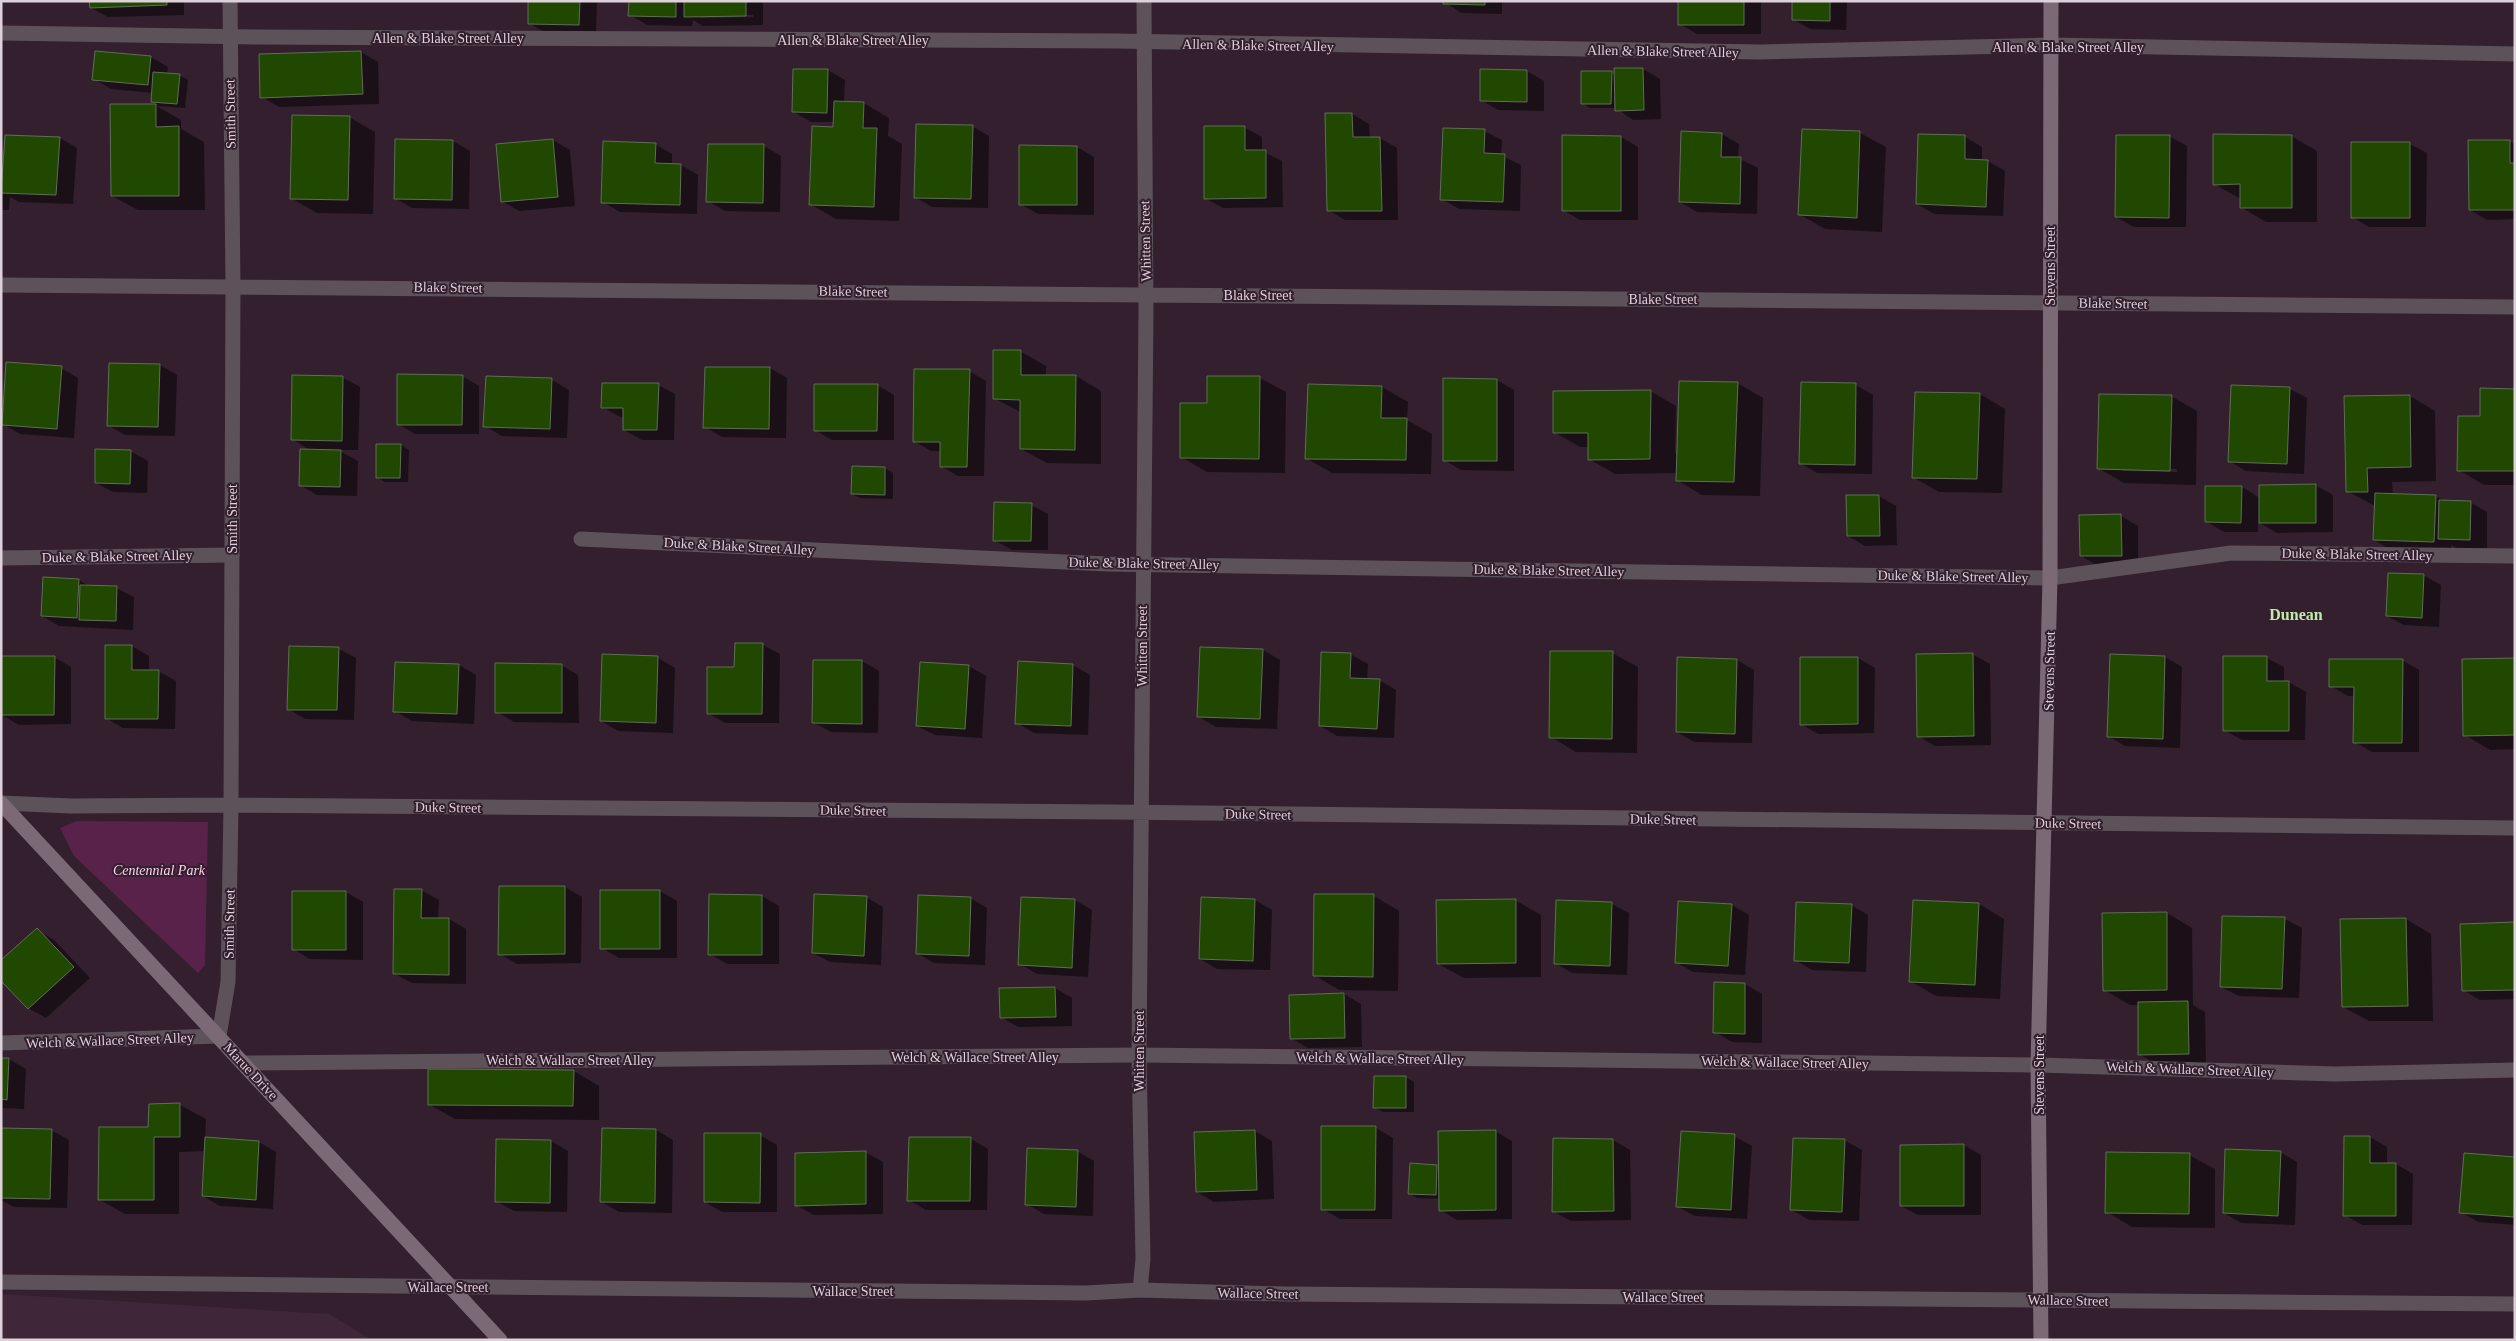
<svg xmlns="http://www.w3.org/2000/svg" width="2516" height="1341" viewBox="0 0 2516 1341" font-family="Georgia,serif">
<rect width="100%" height="100%" fill="#331f2d"/>
<path fill="#402639" d="M1,1294L329,1314L372,1340H1Z"/>
<path fill="#58224b" d="M77,821L208,822L205,965L198,973L74,856L60,828Z"/>
<path fill="#0007" fill-rule="evenodd" d="M91,1H184V15L108,17L91,8Z
M529,1H597L596,34L546,33L529,23Z
M630,1H763V25L703,26L693,20L692,26L647,25L630,15ZM701,15H753V17L701,18Z
M1444,1H1502V14L1461,13Z
M1679,1H1761V34H1697L1680,24Z
M1793,1H1847L1846,30L1810,29L1793,19Z
M96,52L151,57L168,67L167,74L179,75L188,80L185,108L157,106L181,120V129L204,142L205,210H138L112,196L111,106L158,105L152,101L153,93L111,89L94,79Z
M361,52L378,62L379,104L279,107L262,97Z
M1643,69L1660,79L1661,119L1633,120L1616,108H1590L1582,103L1612,73L1615,75V70Z
M828,70L845,80L844,102L864,103L889,118L888,136L902,144L899,221L836,219L810,204L835,122H811L794,112Z
M1527,71L1544,81V111L1498,110L1481,100Z
M1352,114L1369,124L1370,138H1380L1397,148L1398,220H1345L1328,210Z
M349,117L375,132L373,214L317,213L291,198Z
M972,126L989,136L988,208L932,207L915,197Z
M1244,127L1262,137V151L1282,161L1283,207L1223,208L1205,198Z
M1803,130L1860,133L1886,147L1882,232L1825,229L1799,214Z
M1484,131L1502,140L1501,155L1521,165L1520,211L1459,209L1442,199Z
M1722,134L1739,144L1738,158L1758,168L1757,214L1697,212L1680,202Z
M1920,135L1965,137L1982,147V161H1988L2005,171L2003,216L1934,214L1917,204Z
M2169,136L2187,146L2186,227H2134L2116,217Z
M2291,136L2317,151V222H2266L2241,207V199L2214,184Z
M1621,137L1638,147V220H1580L1563,210Z
M60,138L77,148L73,204L19,202L10,197L9,210H1V154L5,156Z
M553,140L570,150L575,206L519,211L502,201Z
M453,141L470,151L469,209L412,208L395,198Z
M2509,141L2515,144V219L2487,220L2470,210Z
M655,144L672,154V165H681L698,175L697,214L620,212L603,202Z
M2410,144L2427,153L2426,227H2369L2352,217Z
M710,145L764,146L781,156L780,212L725,211L708,201Z
M1077,147L1094,157V215L1038,214L1020,204Z
M1020,351L1046,366V376H1076L1101,391V464L1047,463L1021,449L1022,413L994,398Z
M160,365L177,375L175,436L125,435L108,425Z
M61,368L78,378L74,438L20,434L3,424Z
M770,368L787,378L786,438L722,437L705,427Z
M969,371L986,381L984,476H958L941,466V451H931L914,441Z
M462,376L479,386V434H415L398,424Z
M342,377L360,387L358,450H338L358,461L357,496L317,495L300,485L311,451L292,439Z
M1208,377L1260,378L1286,392L1285,473L1207,472L1181,457L1208,404Z
M552,380L569,390L567,438L502,436L485,426Z
M1497,380L1514,390V471L1461,470L1444,460Z
M1737,383L1763,398L1760,496L1702,495L1677,480V473L1615,474L1589,459V447H1580L1554,432L1650,391L1676,406L1675,453H1678Z
M1802,384L1856,385L1873,395L1872,474L1817,473L1800,463Z
M658,385L675,394L674,440H642L624,430V417H620L603,407Z
M877,385L894,395V440H832L815,430Z
M1309,385L1382,387L1408,402L1407,420L1432,434L1431,474L1332,473L1306,458Z
M2232,386L2290,389L2307,398L2304,474L2246,471L2229,461Z
M2515,390V485H2484L2459,470L2481,417Z
M1980,394L2005,409L2002,493L1939,492L1913,477Z
M2171,396L2197,411L2196,485L2124,483L2098,468ZM2123,468L2177,469V472L2123,471Z
M2410,396L2435,411L2436,481L2392,482L2393,495L2436,496L2446,502H2470L2487,512V549L2456,548L2451,545V552L2391,550L2374,540L2375,506L2347,491Z
M401,445L409,450L408,482H385L377,477Z
M130,451L148,461L147,493L113,492L96,483Z
M853,467L885,468L893,473V499L860,498L852,494Z
M2315,485L2333,495V532L2277,533L2258,522V532H2224L2207,522L2242,487L2260,498Z
M1879,496L1896,506L1897,545L1865,546L1848,536V497Z
M1031,505L1048,514V550H1012L994,540Z
M2121,516L2138,526V565L2098,566L2081,556Z
M2423,575L2441,585L2439,627L2404,625L2387,616Z
M79,580L90,587L116,588L134,597L133,630L59,626L42,616Z
M763,645L780,654L779,723H725L708,713L736,668Z
M132,646L149,656V671H158L176,681L175,729L123,728L106,718Z
M339,649L356,658L354,720L305,719L288,709Z
M1263,650L1280,660L1277,729L1216,727L1199,717Z
M1612,653L1638,667L1637,753L1576,752L1551,737Z
M1350,654L1368,664L1367,680H1379L1396,690L1394,738L1337,736L1320,726Z
M1972,654L1990,664L1991,745L1935,746L1918,736Z
M54,657L71,667V724L19,725L2,715Z
M2165,657L2182,667L2180,748L2125,746L2108,736Z
M658,658L675,668L673,733L618,731L601,721Z
M1801,658H1858L1875,668L1874,733L1818,734L1801,724Z
M2267,658L2284,667V682H2289L2306,692L2305,740H2242L2224,730Z
M1737,660L1754,670L1752,743L1694,742L1677,732Z
M2402,660L2419,670V752H2372L2355,742V696H2348L2331,686Z
M2515,660V749L2490,750L2465,735Z
M814,661H862L879,671L878,733L831,732L813,722Z
M921,663L969,666L986,676L982,738L935,735L917,726Z
M459,665L476,675L474,724L412,721L395,711Z
M561,665L578,675L579,723L514,722L497,712Z
M1073,665L1090,675L1088,735L1034,733L1017,723Z
M565,887L582,897L581,963L517,964L500,954Z
M421,890L439,900L438,919H449L466,929V984L412,983L395,974Z
M660,891L677,901V958H619L602,948Z
M346,892L363,902V960L310,959L293,949Z
M762,896L779,906V964H727L710,954Z
M1374,896L1399,911L1398,991L1339,990L1314,975Z
M866,897L883,907L881,965L830,962L813,953Z
M970,898L987,908L985,965L934,963L917,953Z
M1075,900L1092,910L1088,977L1037,974L1020,964Z
M1255,900L1272,910L1270,970L1217,969L1200,959Z
M1515,900L1541,915V977L1464,978L1438,964Z
M1557,901L1612,904L1629,913L1627,975L1572,973L1555,963Z
M1979,904L2004,919L2000,999L1936,996L1910,981Z
M1732,905L1749,915L1745,975L1693,972L1676,962Z
M1851,905L1868,915L1866,972L1812,970L1795,960Z
M2167,913L2192,928L2193,1005L2205,1012L2206,1064H2157L2139,1054V1005H2130L2104,990Z
M2285,919L2302,928L2299,998L2239,996L2221,987Z
M2406,919L2431,934L2433,1021H2369L2343,1007Z
M2515,923V999L2480,1000L2463,990Z
M37,930L54,940L90,978L46,1018L28,1008Z
M1715,983L1745,984L1762,994V1043L1732,1042L1715,1032Z
M1055,988L1072,998V1026L1018,1027L1001,1017V989Z
M1344,994L1361,1004L1362,1047L1308,1048L1291,1038Z
M1,1059H9L26,1069L24,1109L1,1108Z
M574,1071L599,1086V1120L455,1119L430,1105Z
M1405,1077L1414,1082V1112H1383L1374,1107Z
M150,1105H180L206,1119L205,1139L259,1142L276,1152L273,1209L220,1206L203,1196L205,1151L179,1152V1214H125L100,1200L150,1129Z
M1376,1128L1393,1138L1392,1219H1340L1323,1209Z
M1,1129L51,1130L69,1140L67,1208L14,1207L1,1200Z
M656,1130L673,1140L672,1213L619,1212L602,1202Z
M1255,1131L1272,1141L1274,1199L1214,1202L1197,1192Z
M1495,1131L1512,1141V1219L1457,1220L1440,1210V1199L1417,1198L1409,1193L1411,1165L1440,1167Z
M760,1135L777,1145V1212H722L705,1202Z
M1734,1136L1752,1146L1747,1219L1695,1216L1678,1207Z
M2370,1137L2387,1147V1164H2396L2413,1174L2412,1225H2362L2345,1215Z
M971,1139L988,1149L987,1210H926L909,1200Z
M1555,1140H1613L1630,1150L1631,1220L1571,1221L1554,1212Z
M1844,1140L1862,1150L1859,1221L1809,1220L1792,1210Z
M551,1141L568,1151L567,1212L514,1211L496,1201Z
M1964,1145L1981,1155V1215H1918L1901,1206V1146Z
M1077,1151L1094,1161L1093,1216L1044,1214L1027,1204Z
M865,1152L883,1162V1214L814,1215L796,1205Z
M2280,1152L2297,1162L2295,1225L2241,1223L2224,1213Z
M2189,1155L2215,1169V1228L2132,1227L2107,1212Z
M2515,1158V1225L2478,1222L2461,1212Z"/>
<path fill="#214800" stroke="#5f6e57" d="M89,1H167V5L90,8Z
M528,1H580L579,25L528,24Z
M629,1H676V17L628,16Z
M684,1H746V16L684,17Z
M1443,1H1485V5L1443,4Z
M1678,1H1744V25H1678Z
M1792,1H1830V21L1792,20Z
M95,51L151,56L148,85L92,80Z
M361,51L363,94L260,98L259,54Z
M1614,68H1643L1644,110L1615,111Z
M793,69H828L827,113L792,112Z
M1480,69L1527,70V102L1480,101Z
M1581,71H1612L1611,104H1581Z
M153,72L180,74L177,104L151,102Z
M834,101L864,102L863,128H877L874,207L809,205L812,126L833,127Z
M110,104H156V127L179,126V196H111Z
M1325,113H1352L1353,137H1380L1382,211H1327Z
M292,115L350,116L348,200L290,199Z
M916,124L973,125L971,199L914,198Z
M1204,126H1245V150H1266V198L1204,199Z
M1443,128L1485,129L1484,153L1505,154L1503,202L1440,200Z
M1802,129L1860,131L1857,218L1798,215Z
M1681,131L1722,133L1721,157H1741L1740,204L1679,202Z
M1918,134L1965,135V159L1988,160L1986,207L1916,204Z
M2213,134L2292,135V208H2240V184L2213,185Z
M5,135L60,137L56,195L1,193Z
M1562,135L1621,136V211H1562Z
M2116,135H2170L2169,218L2115,217Z
M395,139L453,140L452,200L394,199Z
M553,139L558,197L501,202L496,144Z
M2468,140H2510V163H2515V210H2469Z
M603,141L656,143L655,163L681,164L680,205L601,203Z
M2351,142H2410V218H2351Z
M708,144H764L763,203L706,202Z
M1019,145L1077,146V205H1019Z
M993,350H1021V375H1076L1075,450L1020,449V400L993,399Z
M6,362L62,366L57,429L2,425Z
M109,363L160,364L158,427L107,426Z
M705,367H770L769,429L703,428Z
M914,369H970L967,467H940V442H913Z
M397,374L463,375L462,425H397Z
M292,375L343,376L342,441L291,440Z
M486,376L552,378L550,429L483,427Z
M1207,376H1260L1259,459L1180,458V403H1207Z
M1443,378L1497,379V461H1443Z
M1679,381L1738,382L1734,482L1676,481Z
M1801,382L1856,383L1855,465L1799,464Z
M602,383H659L657,430H623V408H601Z
M814,384H878L877,431H814Z
M1308,384L1382,386L1381,418H1407L1406,460L1305,459Z
M2231,385L2290,387L2287,464L2228,462Z
M2480,388L2515,389V471H2457L2458,416H2480Z
M1651,390L1650,459L1588,460V433H1553V391Z
M1915,392L1980,393L1977,479L1912,478Z
M2099,394L2172,395L2170,471L2097,469Z
M2410,395L2411,467L2367,468L2368,492H2346L2344,396Z
M376,444H401L400,478H376Z
M95,449L131,450L130,484L95,483Z
M300,449L341,450L340,487L299,486Z
M852,466L885,467V495L851,494Z
M2316,484V523H2259V485Z
M2205,486H2242L2241,523L2205,522Z
M2375,493L2436,495L2434,542L2373,540Z
M1846,495H1879L1880,536H1847Z
M2439,500L2471,501L2470,540L2438,539Z
M994,502L1032,503L1031,541H993Z
M2121,514L2122,556H2080L2079,515Z
M2388,573L2424,574L2422,618L2386,616Z
M43,577L79,579L77,618L41,616Z
M80,585L117,586L116,621L79,620Z
M735,643H763L762,714H707V667H734Z
M105,645H132V670H159L158,719H105Z
M289,646L339,647L337,710H287Z
M1200,647L1263,649L1260,719L1197,717Z
M1550,651H1613L1612,739L1549,738Z
M1321,652L1351,653L1350,678L1380,679L1377,729L1319,726Z
M1973,653L1974,736L1917,737L1916,654Z
M602,654L658,656L656,723L600,721Z
M2110,654L2165,656L2163,739L2107,737Z
M1,656H55L54,715H1Z
M2223,656H2267V681H2289V731H2223Z
M1677,657L1737,659L1735,734L1676,732Z
M1800,657H1858V724L1800,725Z
M2515,658V735L2463,736L2462,659Z
M2329,659H2403L2402,743H2353L2354,687H2329Z
M813,660H862V724L812,723Z
M1018,661L1073,664L1071,726L1015,724Z
M395,662L459,664L457,714L393,712Z
M920,662L969,665L965,729L916,726Z
M495,663L562,664V713H495Z
M499,886H565V954L498,955Z
M394,889H422L421,918H449V975L393,974Z
M600,890H660V949H600Z
M292,891H346V950H292Z
M709,894L762,895V955H708Z
M814,894L867,896L864,956L812,953Z
M1314,894H1374L1373,977L1313,976Z
M918,895L971,897L969,956L916,954Z
M1021,897L1075,899L1072,968L1018,965Z
M1201,897L1255,899L1253,961L1199,959Z
M1516,899V963L1437,964L1436,900Z
M1556,900L1612,902L1610,966L1554,964Z
M1913,900L1979,903L1975,985L1909,982Z
M1678,901L1732,904L1728,966L1675,963Z
M1796,902L1852,904L1849,963L1794,961Z
M2167,912V990L2103,991L2102,913Z
M2222,916L2285,917L2282,989L2220,987Z
M2406,918L2408,1006L2342,1007L2340,919Z
M2515,922V990L2462,991L2460,924Z
M37,928L74,967L28,1009L1,981V960Z
M1714,982L1745,983V1034L1713,1033Z
M1055,987L1056,1017L1000,1018L999,988Z
M1344,993L1345,1038L1290,1039L1289,995Z
M2188,1001L2189,1054L2138,1055V1002Z
M1,1058H9L7,1100L1,1099Z
M428,1069L574,1070L573,1106L428,1105Z
M1374,1076H1406V1108H1373Z
M180,1103V1137H154V1200H98L99,1127H148L149,1104Z
M1321,1126H1376L1375,1210H1321Z
M1,1128L52,1129L50,1199L1,1198Z
M602,1128L656,1129L655,1203L600,1202Z
M1255,1130L1257,1190L1196,1192L1194,1132Z
M1496,1130V1210L1439,1211L1438,1131Z
M1681,1131L1735,1134L1731,1210L1676,1207Z
M704,1133H761L760,1203L704,1202Z
M2344,1136H2370V1163H2396V1216H2343Z
M205,1137L259,1141L256,1200L202,1196Z
M909,1137H971L970,1201H907Z
M1553,1138L1613,1139L1614,1211L1552,1212Z
M1793,1138L1845,1139L1842,1212L1790,1210Z
M496,1139L551,1140L550,1203L495,1202Z
M1964,1144V1206H1900V1145Z
M1027,1148L1078,1150L1076,1207L1025,1205Z
M2225,1149L2281,1151L2278,1216L2223,1213Z
M866,1151V1204L795,1206V1153Z
M2106,1152L2190,1153L2189,1214L2105,1213Z
M2464,1153L2515,1157L2514,1217L2459,1213Z
M1410,1163L1437,1165L1436,1195L1408,1194Z"/>
<g fill="none" stroke-linecap="round" stroke-linejoin="round">
<path stroke="#5d5259" stroke-width="15" d="M1,33L256,37L1117,41L1760,52L2050,45L2515,54
M581,539L1108,564L2050,578L2231,553L2515,556
M1,558L232,555
M1,1043L219,1036
M245,1063L1139,1055L2038,1065L2335,1074L2515,1070"/>
<path stroke="#5d5259" stroke-width="15" d="M1,285L2515,307
M1,803L71,806L231,805L1110,812L2515,828
M219,1036L228,982L231,805L233,285L230,1
M1,1282L1086,1293L1140,1290L1285,1294L2515,1304
M1140,1290L1143,1259L1139,1055L1146,313L1144,1"/>
<path stroke="#7b6a76" stroke-width="15" d="M1,803L500,1340
M2041,1340L2038,1065L2050,578L2051,1"/>
</g>
<g text-anchor="middle" stroke-width="4" stroke-linejoin="round" paint-order="stroke">
<g font-size="14" fill="#dfd1db" stroke="#331f2d">
<text x="448" y="43">Allen &amp; Blake Street Alley</text>
<text x="853" y="45">Allen &amp; Blake Street Alley</text>
<text transform="translate(1258 45) rotate(1)" y="5">Allen &amp; Blake Street Alley</text>
<text x="2068" y="52">Allen &amp; Blake Street Alley</text>
<text transform="translate(1663 51) rotate(1)" y="5">Allen &amp; Blake Street Alley</text>
<text transform="translate(230 114) rotate(-91)" y="5">Smith Street</text>
<text transform="translate(1145 241) rotate(-91)" y="5">Whitten Street</text>
<text transform="translate(2050 266) rotate(-90)" y="5">Stevens Street</text>
<text transform="translate(448 287) rotate(1)" y="5">Blake Street</text>
<text transform="translate(853 291) rotate(1)" y="5">Blake Street</text>
<text x="1258" y="300">Blake Street</text>
<text x="1663" y="304">Blake Street</text>
<text transform="translate(2113 303) rotate(1)" y="5">Blake Street</text>
<text transform="translate(232 519) rotate(-90)" y="5">Smith Street</text>
<text transform="translate(739 546) rotate(3)" y="5">Duke &amp; Blake Street Alley</text>
<text transform="translate(2357 554) rotate(1)" y="5">Duke &amp; Blake Street Alley</text>
<text transform="translate(117 556) rotate(-1)" y="5">Duke &amp; Blake Street Alley</text>
<text transform="translate(1144 563) rotate(1)" y="5">Duke &amp; Blake Street Alley</text>
<text transform="translate(1549 570) rotate(1)" y="5">Duke &amp; Blake Street Alley</text>
<text transform="translate(1953 576) rotate(1)" y="5">Duke &amp; Blake Street Alley</text>
<text transform="translate(1142 646) rotate(-90)" y="5">Whitten Street</text>
<text transform="translate(2049 671) rotate(-89)" y="5">Stevens Street</text>
<text transform="translate(448 807) rotate(1)" y="5">Duke Street</text>
<text transform="translate(853 810) rotate(1)" y="5">Duke Street</text>
<text transform="translate(1258 814) rotate(1)" y="5">Duke Street</text>
<text transform="translate(1663 819) rotate(1)" y="5">Duke Street</text>
<text transform="translate(2068 823) rotate(1)" y="5">Duke Street</text>
<text transform="translate(229 924) rotate(-89)" y="5">Smith Street</text>
<text transform="translate(110 1040) rotate(-2)" y="5">Welch &amp; Wallace Street Alley</text>
<text transform="translate(1139 1051) rotate(-90)" y="5">Whitten Street</text>
<text x="975" y="1062">Welch &amp; Wallace Street Alley</text>
<text transform="translate(1380 1058) rotate(1)" y="5">Welch &amp; Wallace Street Alley</text>
<text x="570" y="1065">Welch &amp; Wallace Street Alley</text>
<text transform="translate(1785 1062) rotate(1)" y="5">Welch &amp; Wallace Street Alley</text>
<text transform="translate(2190 1069) rotate(2)" y="5">Welch &amp; Wallace Street Alley</text>
<text transform="translate(251 1071) rotate(47)" y="5">Marue Drive</text>
<text transform="translate(2039 1075) rotate(-90)" y="5">Stevens Street</text>
<text x="448" y="1292">Wallace Street</text>
<text x="853" y="1296">Wallace Street</text>
<text transform="translate(1258 1293) rotate(1)" y="5">Wallace Street</text>
<text x="1663" y="1302">Wallace Street</text>
<text transform="translate(2068 1300) rotate(1)" y="5">Wallace Street</text>
</g>
<g font-size="14" font-style="italic" fill="#f9d2ed" stroke="#331f2d">
<text x="159" y="875">Centennial Park</text>
</g>
<g font-size="16" font-weight="bold" fill="#c0eca9" stroke="#331f2d">
<text x="2296" y="620">Dunean</text>
</g>
</g>
<rect width="2516" height="1341" fill="none" stroke="#dfd1db" stroke-width="5"/>
</svg>
